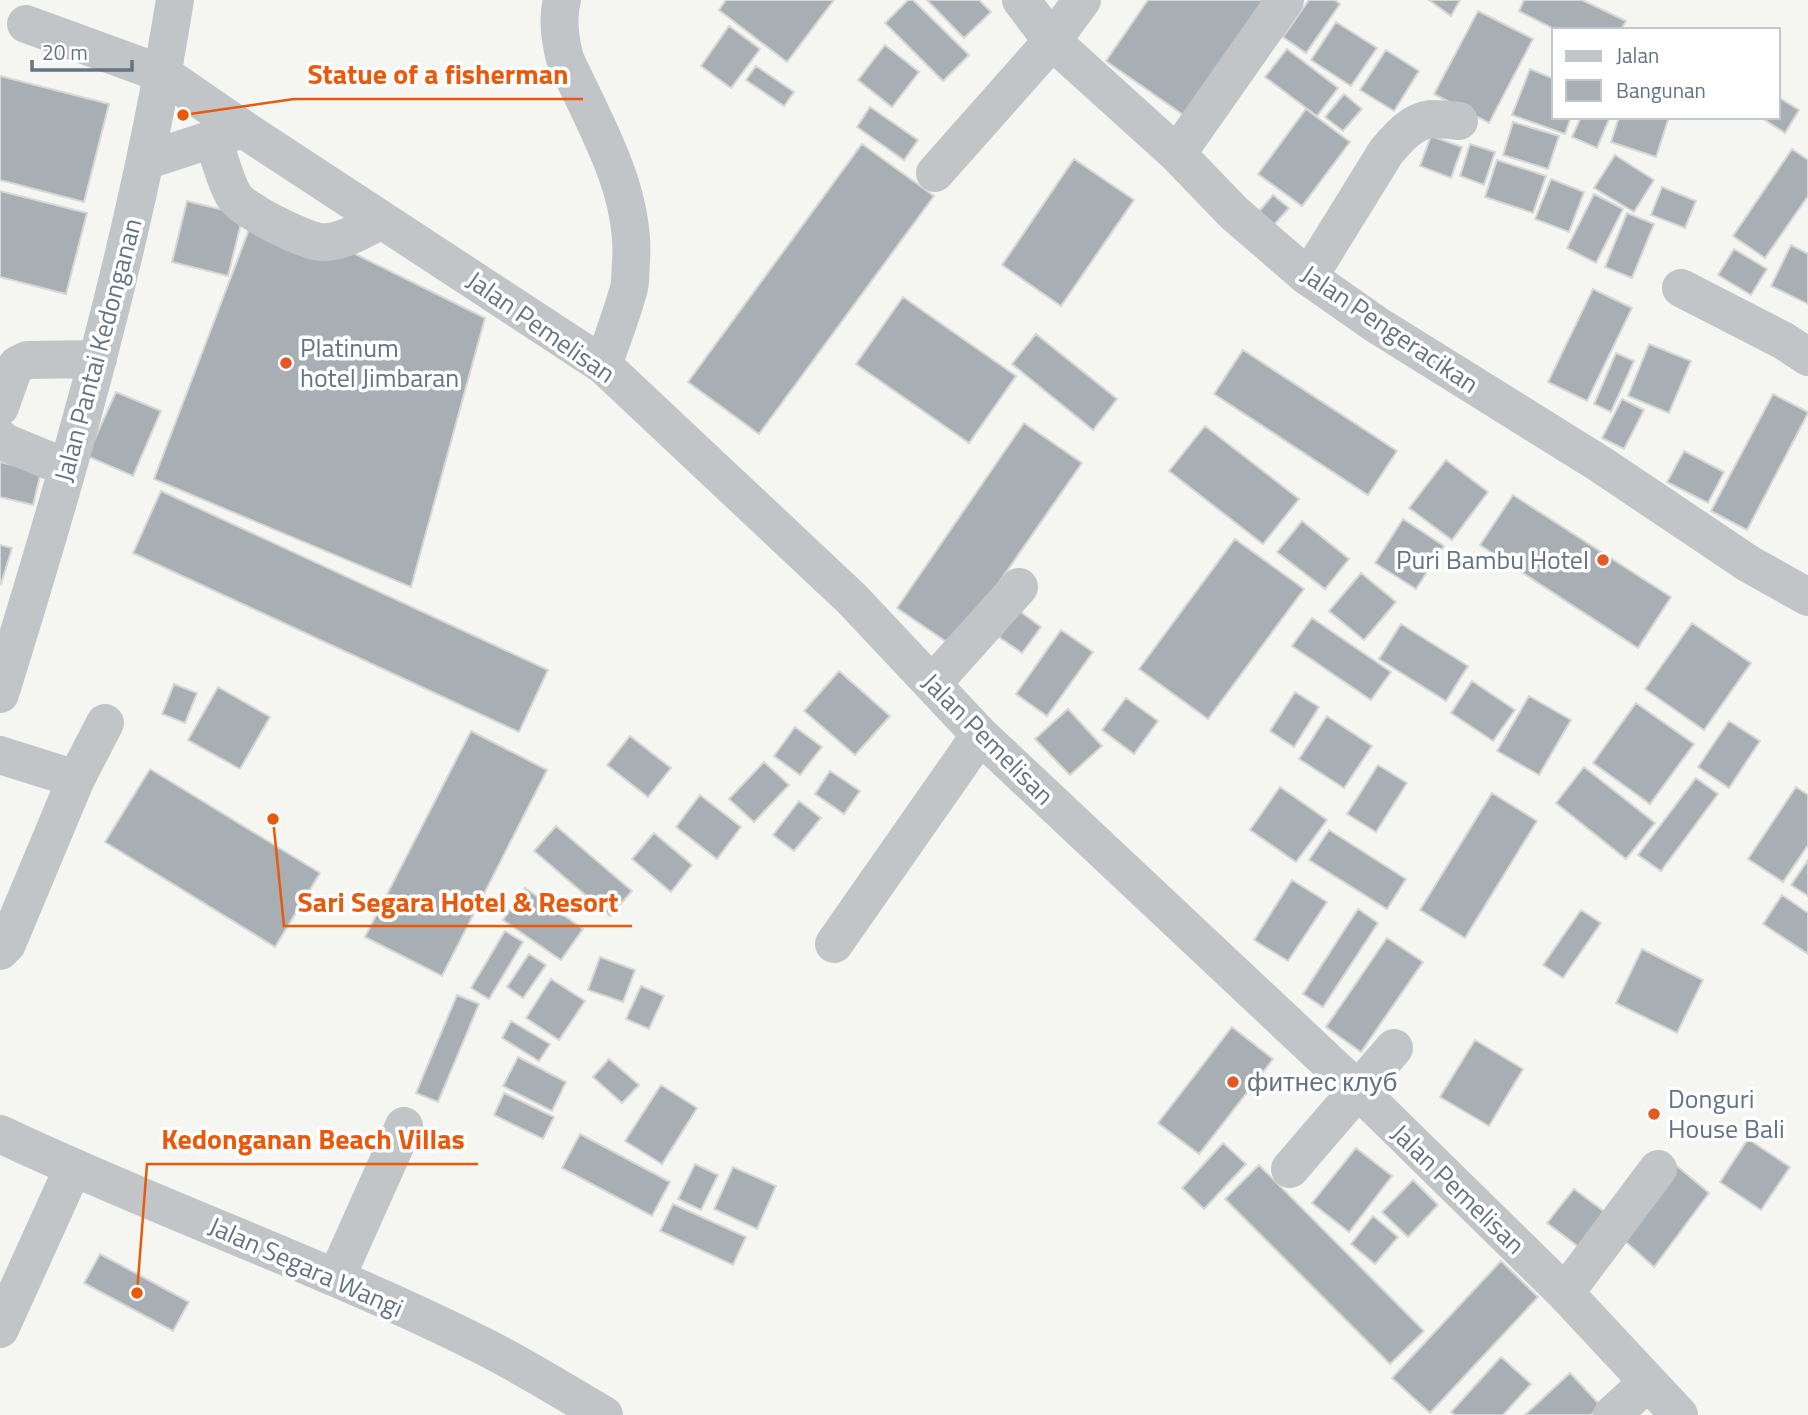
<svg xmlns="http://www.w3.org/2000/svg" width="1808" height="1415" viewBox="0 0 1808 1415" font-family="'Titillium Web',sans-serif">
<rect width="100%" height="100%" fill="#f5f6f2"/>
<path fill="#a7aeb4" stroke="#d7d7d5" stroke-width="2" d="M726,0H834L787,62L719,10Z
M908,0H913L969,55L943,81L885,23Z
M927,0H979L991,12L964,38Z
M1148,0H1280L1195,123L1106,61Z
M1309,0H1335L1340,4L1306,53L1283,37Z
M1429,0H1460L1451,16Z
M1524,0H1582L1626,21L1621,30H1556L1519,11Z
M1478,11L1533,39L1489,123L1434,94Z
M1336,22L1377,48L1351,86L1311,60Z
M729,26L760,49L731,88L701,66Z
M885,45L919,72L892,107L858,80Z
M1287,49L1338,88L1317,116L1265,77Z
M1386,50L1419,71L1394,111L1360,90Z
M756,66L794,92L784,106L746,80Z
M1530,69L1554,79V117H1571L1565,134L1512,115Z
M0,76L109,104L84,202L0,180Z
M1344,94L1362,109L1343,131L1325,117Z
M1778,97L1799,110L1785,133L1760,117H1778Z
M870,107L918,140L904,160L857,127Z
M1306,109L1350,142L1302,206L1258,174Z
M1581,117H1610L1597,148L1572,137Z
M1619,117H1669L1656,157L1611,142Z
M1513,122L1559,136L1548,169L1503,155Z
M1431,136L1462,147L1451,178L1420,166Z
M862,144L934,196L759,434L688,382Z
M1470,144L1495,152L1484,185L1460,176Z
M1792,149L1808,160V196L1765,258L1733,236Z
M1615,155L1654,180L1634,212L1594,188Z
M1074,159L1134,200L1061,306L1002,265Z
M1497,160L1546,176L1533,213L1485,197Z
M1551,179L1584,192L1569,232L1535,219Z
M1662,187L1696,201L1685,228L1651,215Z
M0,191L87,213L66,294L0,277Z
M1594,194L1623,209L1596,263L1567,248Z
M1273,195L1289,208L1271,228L1256,215Z
M187,201L243,215L228,276L172,262Z
M258,206L485,318L411,587L154,479Z
M1627,213L1654,224L1632,278L1605,267Z
M1791,245L1808,254V304L1771,286Z
M1734,249L1767,269L1751,295L1718,275Z
M1593,289L1632,308L1587,401L1548,382Z
M903,297L1016,376L969,443L856,364Z
M1036,334L1117,399L1093,430L1012,364Z
M1649,344L1691,361L1669,413L1628,396Z
M1243,350L1397,451L1368,495L1214,394Z
M1616,353L1634,361L1611,412L1594,404Z
M116,392L161,411L133,476L87,456Z
M1773,394L1808,412V413L1747,530L1711,511Z
M1622,399L1644,410L1624,449L1602,438Z
M1024,423L1082,463L954,647L897,608Z
M1205,426L1299,499L1263,544L1169,471Z
M1684,451L1724,472L1708,503L1667,482Z
M1446,460L1488,492L1452,540L1409,508Z
M0,462L41,472L33,505L0,497Z
M161,491L548,670L519,732L133,553Z
M1513,495L1671,597L1638,648L1480,545Z
M1403,519L1444,546L1416,589L1375,563Z
M1302,521L1349,559L1325,589L1277,552Z
M1235,539L1304,589L1208,719L1139,669Z
M0,545L12,548L1,584L0,583Z
M1361,573L1396,602L1364,640L1329,611Z
M1018,610L1041,627L1022,653L999,637Z
M1312,618L1391,672L1371,700L1292,646Z
M1692,623L1751,663L1704,730L1645,689Z
M1401,624L1468,666L1446,701L1379,659Z
M1061,630L1093,652L1047,716L1016,694Z
M839,671L890,716L855,755L804,711Z
M1472,681L1515,710L1493,741L1451,713Z
M174,684L197,693L185,723L162,714Z
M218,687L270,717L240,769L188,740Z
M1295,692L1319,707L1294,747L1270,731Z
M1529,696L1571,720L1539,775L1497,751Z
M1126,698L1158,721L1134,754L1102,730Z
M1636,703L1694,744L1650,804L1593,763Z
M1068,709L1102,746L1070,775L1035,739Z
M1327,716L1372,746L1344,788L1299,759Z
M1729,721L1760,741L1729,788L1698,767Z
M795,727L822,747L800,775L774,756Z
M471,731L547,770L442,976L365,937Z
M630,736L671,768L648,797L607,765Z
M764,762L789,785L754,822L729,799Z
M1378,765L1407,783L1376,832L1347,814Z
M1584,767L1655,823L1626,859L1556,803Z
M150,769L320,873L275,947L105,842Z
M830,771L860,791L844,814L815,794Z
M1696,778L1718,794L1661,871L1638,855Z
M1280,787L1327,820L1296,862L1250,830Z
M1796,787L1808,795V845L1783,882L1748,859Z
M1492,793L1537,821L1465,938L1420,910Z
M700,795L741,827L717,859L676,827Z
M799,801L821,818L794,851L773,835Z
M556,826L632,891L610,916L534,851Z
M1329,830L1406,879L1387,909L1309,860Z
M654,833L692,865L671,892L632,859Z
M1808,860V896L1791,885Z
M1292,880L1327,902L1288,961L1254,940Z
M525,888L583,929L561,960L503,920Z
M1782,895L1808,913V954L1763,924Z
M1358,909L1378,923L1323,1007L1303,994Z
M1581,910L1601,923L1563,978L1543,965Z
M505,931L523,942L489,999L471,988Z
M1387,938L1423,962L1361,1052L1326,1027Z
M1642,949L1703,980L1677,1033L1616,1003Z
M529,954L546,965L523,998L507,987Z
M600,957L635,970L623,1002L588,990Z
M551,979L585,1001L559,1040L526,1018Z
M641,986L664,996L649,1029L626,1019Z
M457,995L479,1004L438,1102L416,1093Z
M511,1021L550,1044L539,1061L502,1038Z
M1232,1027L1273,1059L1199,1154L1158,1123Z
M1475,1040L1523,1069L1489,1126L1440,1097Z
M518,1057L566,1082L552,1111L503,1086Z
M609,1059L639,1085L622,1103L593,1077Z
M661,1085L697,1108L662,1164L625,1141Z
M504,1093L554,1117L543,1139L494,1115Z
M580,1134L670,1182L652,1216L562,1168Z
M1748,1139L1790,1167L1761,1210L1720,1182Z
M1223,1143L1246,1164L1204,1209L1182,1188Z
M1356,1148L1392,1176L1349,1232L1312,1203Z
M1672,1162L1709,1193L1654,1267L1616,1233Z
M695,1164L718,1175L701,1210L678,1199Z
M1259,1165L1424,1331L1390,1364L1225,1199Z
M733,1167L776,1186L757,1229L714,1209Z
M1413,1180L1438,1205L1408,1237L1382,1212Z
M1574,1189L1606,1213L1579,1247L1547,1223Z
M673,1204L746,1237L733,1265L660,1231Z
M1373,1216L1398,1237L1375,1264L1351,1244Z
M100,1254L189,1302L173,1331L84,1283Z
M1501,1261L1538,1297L1430,1413L1392,1378Z
M1501,1357L1531,1384L1503,1415H1455L1451,1412Z
M1570,1373L1601,1406L1591,1415H1525Z"/>
<g fill="none" stroke-linecap="round" stroke-linejoin="round">
<path stroke="#c1c5c8" stroke-width="38" d="M562,0C557,19 560,40 565,59C594,122 636,191 631,262C630,270 631,280 629,288C622,314 612,340 603,365
M1021,0L1052,41L1177,154L1234,213L1307,276L1377,325L1600,464L1749,564L1808,597
M26,24L163,74L243,129L603,365L852,599L980,735L1358,1090L1565,1293L1679,1415
M213,139C219,156 225,181 234,196C242,210 303,240 320,242C340,244 364,229 381,220
M1177,154L1285,0
M145,161L237,131
M935,173L1052,41L1082,0
M1307,276L1318,262L1386,152C1398,138 1412,121 1431,119C1440,119 1450,120 1459,121
M1681,288L1784,341L1808,357
M0,407L12,373L17,365L27,360L98,359
M0,438L2,441L67,468
M932,684L1019,587
M0,694C71,466 137,236 175,0
M0,755L76,779
M834,944L980,735
M0,951L7,944L76,779L105,723
M0,1134C156,1208 320,1265 475,1342C519,1363 562,1391 604,1415
M1290,1169L1394,1048
M336,1278L404,1126
M1565,1293L1658,1169
M0,1329L73,1168
M1612,1415L1648,1382"/>
</g>
<g fill="#e35824" stroke="#fff" stroke-width="2.5">
<circle cx="286" cy="363" r="7"/>
<circle cx="1603" cy="560" r="7"/>
<circle cx="1233" cy="1082" r="7"/>
<circle cx="1654" cy="1114" r="7"/>
</g>
<g text-anchor="middle" stroke-width="7" stroke-linejoin="round" paint-order="stroke">
<g font-size="26" fill="#647483" stroke="#fff">
<text transform="translate(541 327) rotate(35)" y="9">Jalan Pemelisan</text>
<text transform="translate(1390 329) rotate(34)" y="9">Jalan Pengeracikan</text>
<text transform="translate(98 350) rotate(-75)" y="9">Jalan Pantai Kedonganan</text>
<text transform="translate(988 739) rotate(45)" y="9">Jalan Pemelisan</text>
<text transform="translate(1458 1189) rotate(44)" y="9">Jalan Pemelisan</text>
<text transform="translate(306 1267) rotate(24)" y="9">Jalan Segara Wangi</text>
</g>
<g font-size="26" fill="#647483" stroke="#fff" text-anchor="start">
<text x="300" y="357">Platinum<tspan x="300" dy="30">hotel Jimbaran</tspan></text>
<text x="1589" y="569" text-anchor="end">Puri Bambu Hotel</text>
<text x="1247" y="1091">фитнес клуб</text>
<text x="1668" y="1108">Donguri<tspan x="1668" dy="30">House Bali</tspan></text>
</g>
</g>
<path fill="none" stroke="#e8590c" stroke-width="2.5" d="M183 115L294 99H583M273 819L284 926H632M137 1293L147 1164H478"/>
<g fill="#e8590c" stroke="#fff" stroke-width="2.5">
<circle cx="183" cy="115" r="7"/>
<circle cx="273" cy="819" r="7"/>
<circle cx="137" cy="1293" r="7"/>
</g>
<g font-size="28" text-anchor="middle" font-weight="bold" fill="#e8590c" stroke="#fff" stroke-width="7" stroke-linejoin="round" paint-order="stroke">
<text x="438" y="84">Statue of a fisherman</text>
<text x="458" y="912">Sari Segara Hotel &amp; Resort</text>
<text x="313" y="1149">Kedonganan Beach Villas</text>
</g>
<rect x="1552" y="28" width="228" height="91" fill="#ffffff" stroke="#c1c7cd" stroke-width="2"/>
<rect x="1566" y="51" width="35" height="10" fill="#c1c5c8" stroke="#c1c7cd" stroke-width="2"/>
<text x="1616" y="63" font-size="21" fill="#647483">Jalan</text>
<rect x="1566" y="80" width="35" height="21" fill="#a7aeb4" stroke="#c1c7cd" stroke-width="2"/>
<text x="1616" y="98" font-size="21" fill="#647483">Bangunan</text>
<path d="M32 60v10h100v-10" fill="none" stroke="#647483" stroke-width="3.5"/>
<text x="42" y="60" font-size="21" fill="#647483" stroke="#ffffff" stroke-width="5" paint-order="stroke">20 m</text>
</svg>
